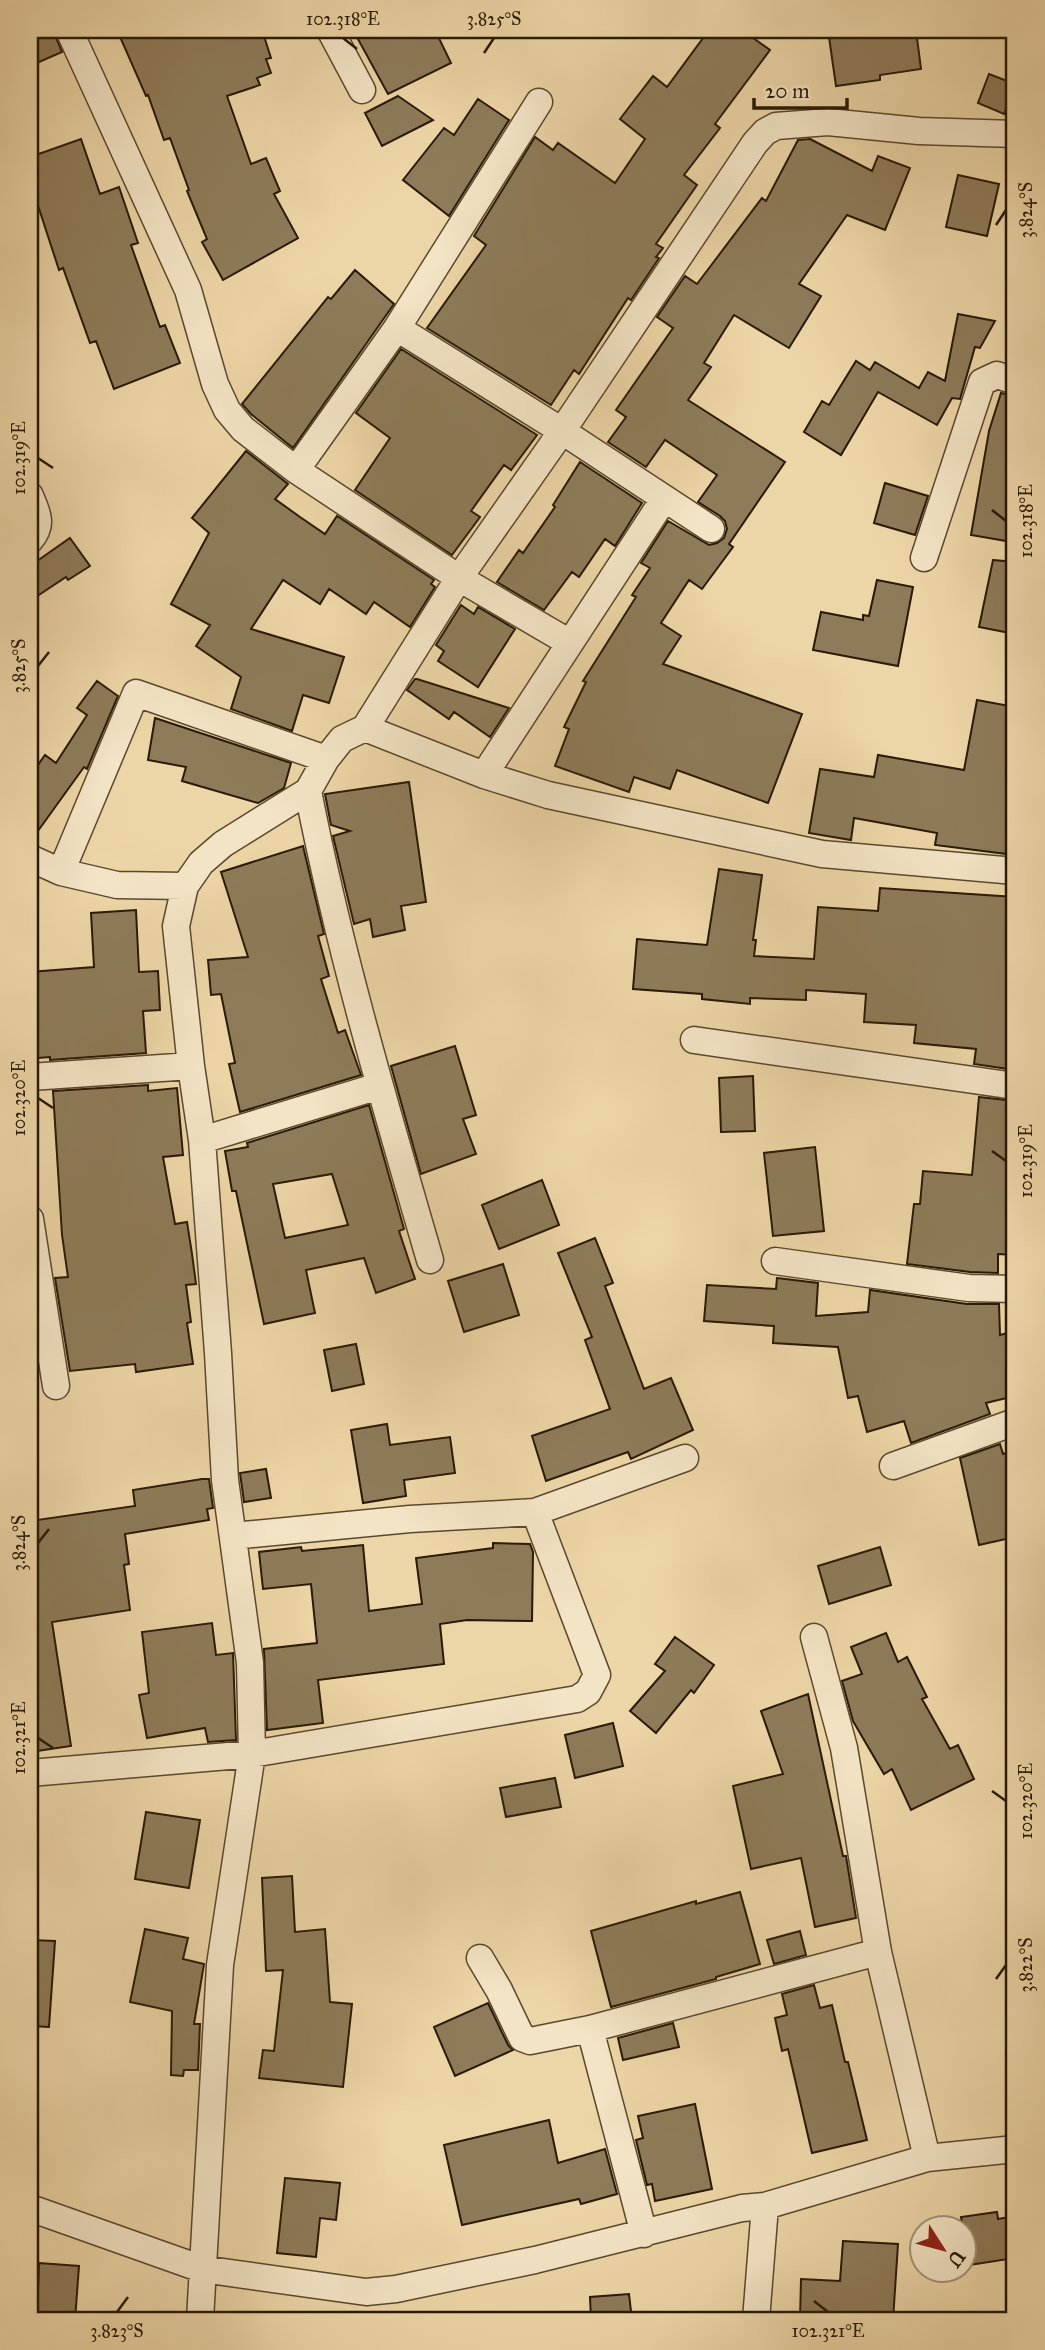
<svg xmlns="http://www.w3.org/2000/svg" width="1045" height="2350" viewBox="0 0 1045 2350" font-family="'IM FELL Great Primer',serif">
<rect width="100%" height="100%" fill="#ecd5a6"/>
<filter id="stains"><feTurbulence type="fractalNoise" baseFrequency=".00286" numOctaves="4"/><feColorMatrix values="0 0 0 0 .2 0 0 0 0 .09 0 0 0 0 .02 0 0 0 .5 -.17"/></filter>
<radialGradient id="worn" r=".72"><stop offset=".6" stop-color="#630" stop-opacity="0"/><stop offset="1" stop-color="#630" stop-opacity=".3"/></radialGradient>
<path fill="#8e7b59" stroke="#291906" stroke-width="2" fill-rule="evenodd" d="M30,30H53L62,52L30,66Z
M117,30H262L271,58L266,59L271,73L257,78L260,85L227,96L251,164L266,158L280,191L274,194L298,238L223,280L202,242L207,239L187,191L189,190L170,138L164,140L148,95L146,96Z
M353,30H435L451,63L388,94Z
M709,30H742L770,50L715,124L720,128L684,175L697,185L656,244L663,248L656,257L659,258L631,300L628,298L579,374L574,370L551,405L427,328L486,245L474,236L535,137L553,150L558,143L615,183L645,139L620,119L653,76L667,87Z
M828,30H874L875,36L916,30L921,69L880,75V80L836,86Z
M989,74L1015,84L1004,114L978,103Z
M398,96L433,120L382,146L365,113Z
M478,99L509,120L449,216L403,180L444,128L454,135Z
M81,139L100,194L119,187L138,243L131,245L160,327L165,325L180,363L114,389L96,341L90,343L63,268L59,270L30,181V157Z
M810,139L872,171L878,156L910,168L885,230L847,215L799,284L821,296L789,348L734,315L704,363L711,367L688,400L785,462L729,544L733,547L702,589L689,580L661,623L681,636L663,664L802,714L768,803L677,770L670,789L634,777L629,792L555,766L569,729L564,727L586,682L583,681L636,597L632,595L650,568L641,563L668,521L709,545L717,543L724,538L727,529L725,521L720,516L698,502L717,475L665,440L646,467L608,442L626,417L616,410L673,328L657,317L685,276L697,284L762,198L766,201L798,140Z
M958,175L999,184L987,236L946,227Z
M355,270L394,304L293,448L251,414L242,404L328,297L331,299Z
M958,314L995,321L980,348L975,347L960,399L952,398L937,425L878,392L841,455L804,432L822,401L829,405L856,361L870,370L875,362L919,388L928,372L945,381Z
M401,349L537,435L511,470L504,465L471,511L480,517L452,555L355,490L390,438L356,413Z
M1001,393L1015,396V523L1012,542L971,535L989,431Z
M246,451L288,484L275,499L300,517L325,534L337,516L434,580L431,584L435,587L410,627L374,602L366,614L329,589L320,604L283,580L251,629L344,657L329,703L303,695L292,731L231,709L241,677L196,646L210,625L171,604L209,533L192,518Z
M580,462L642,503L615,546L605,539L579,577L572,572L544,610L497,582L519,550L523,553L555,507L553,505Z
M885,483L928,496L915,535L874,523Z
M70,538L90,566L68,580L66,577L30,601V566Z
M993,560L1015,562V634L979,627Z
M877,580L913,587L898,666L813,650L821,612L863,620V615L869,616Z
M461,605L474,614L478,607L515,629L478,687L438,661L444,651L436,645Z
M415,679H417L509,708L490,737L454,712L449,719L407,690Z
M97,681L118,696L87,769L84,767L30,842V776L45,755L56,763L87,715L77,708Z
M977,700L1015,707V855L935,845L937,833L854,818L851,840L809,833L820,769L874,777L878,755L964,770Z
M155,718L291,763L284,788L258,803L182,781L186,767L148,760Z
M409,782L426,902L401,906L405,930L373,937L370,919L354,924L333,836L350,831L331,825L325,794Z
M303,846L324,934L318,936L329,976L321,979L338,1033L345,1030L361,1075L240,1112L229,1064L235,1063L221,994L211,995L208,960L248,957L221,872Z
M719,869L762,875L753,940H756L754,956L814,959L818,907L878,911L880,888L1015,897V1070L974,1064L976,1049L914,1043L916,1025L864,1022L866,994L806,990V1000L750,998V1004L702,999V994L633,989L637,939L707,945Z
M136,910L139,972L158,971L160,1010L143,1011L146,1053L50,1060V1057L38,1058L32,1010L30,1011V972L94,967L91,913Z
M455,1046L476,1115L463,1119L476,1154L421,1174L391,1066Z
M753,1076L755,1131L721,1132L719,1078Z
M148,1085V1091L177,1088L183,1155L163,1157L175,1224L187,1222L192,1254L196,1284L186,1285L191,1322L187,1323L193,1364L136,1372L135,1364L70,1371L55,1278L68,1277L62,1235L53,1091Z
M979,1097L1015,1101V1145L1011,1191L1015,1192V1255L998,1254V1273L970,1272L907,1264L914,1204H920L923,1171L972,1175Z
M369,1105L404,1229L399,1231L415,1279L376,1293L364,1258L306,1270L315,1313L264,1324L236,1191H232L225,1151L248,1147L247,1143ZM332,1174L348,1225L285,1238L273,1184Z
M815,1147L824,1231L773,1236L764,1153Z
M542,1180L559,1225L499,1249L482,1205Z
M595,1238L613,1283L605,1286L644,1389L671,1378L693,1430L631,1459L628,1452L546,1481L532,1436L610,1409L585,1340L592,1337L558,1253Z
M503,1264L519,1315L464,1332L448,1281Z
M777,1278L818,1283L816,1316L868,1312L870,1290L967,1304H999L1000,1335L1015,1331V1396L986,1403L990,1414L911,1443L904,1421L867,1432L858,1396L848,1398L838,1347L773,1343L774,1326L704,1321L707,1285L776,1289Z
M356,1344L364,1384L332,1391L324,1350Z
M387,1424L390,1445L450,1437L455,1473L404,1480L406,1496L363,1503L351,1430Z
M1000,1444L1003,1454L1011,1452L1015,1473V1537L979,1545L960,1458Z
M266,1469L271,1498L244,1502L240,1473Z
M202,1479H209L213,1508L207,1509L209,1520L125,1534L129,1564L124,1565L130,1610L52,1622L71,1746L30,1752V1521L135,1506L133,1490Z
M493,1543L530,1544L533,1552L532,1621L467,1620L440,1624L444,1664L318,1680L323,1723L267,1730L264,1649L317,1643L311,1584L263,1589L259,1552L301,1547L302,1551L363,1545L369,1611L422,1604L416,1558L493,1548Z
M880,1547L891,1585L829,1604L818,1566Z
M212,1623L216,1655L233,1653L236,1740L208,1742L205,1728L147,1738L139,1695L149,1693L142,1632Z
M886,1633L898,1662L907,1657L927,1697L922,1699L950,1749L958,1745L974,1779L911,1810L892,1769L884,1774L853,1721L842,1681L862,1674L851,1647Z
M675,1637L714,1665L694,1693L691,1690L656,1733L630,1711L665,1671L655,1664Z
M808,1694L843,1856H846L856,1918L815,1927L801,1858L751,1869L733,1786L783,1774L761,1711Z
M613,1723L623,1766L575,1778L565,1735Z
M555,1778L561,1807L506,1817L500,1788Z
M146,1812L200,1820L189,1888L135,1879Z
M292,1876L295,1932L325,1929L330,2002L352,2004L343,2087L259,2078L263,2050L274,2051L283,1970L266,1971L262,1878Z
M740,1892L760,1964L716,1977V1979L611,2007L591,1931L696,1901V1904Z
M145,1929L188,1938L183,1959L204,1964L194,2024H200L198,2070H184L183,2076L171,2075L172,2011L130,2002Z
M800,1931L806,1955L774,1964L767,1940Z
M30,1940L55,1941L49,2027L30,2026Z
M814,1985L820,2008L832,2005L845,2062H848L867,2140L812,2153L788,2049L782,2051L775,2018L787,2015L782,1994Z
M488,2003L508,2045L513,2050L455,2076L434,2027Z
M673,2023L679,2047L623,2060L618,2038Z
M695,2104L712,2189L655,2201L652,2184L647,2185L636,2140L643,2138L638,2116Z
M549,2120L558,2163L605,2149L617,2194L581,2204L579,2199L462,2225L444,2145Z
M285,2178L340,2183L336,2220L320,2218L316,2257L277,2253Z
M997,2212L998,2219L1015,2216V2258L969,2265L961,2217Z
M843,2241L898,2244L893,2320H800L801,2279L840,2281Z
M39,2263L79,2266L75,2320H30V2289L38,2290Z
M629,2294L632,2320H591L590,2297Z"/>
<g fill="none" stroke-linecap="round" stroke-linejoin="round">
<defs>
<path id="minor" d="M69,30L188,290L215,384L227,410L243,429L296,470L459,578L570,643
M330,30L362,90
M397,328L562,431L711,529
M296,470L397,328L539,102
M30,496C37,513 44,524 30,540
M924,558L982,382L997,375L1015,381
M365,728L484,775L548,795L822,854L1015,871
M484,775L664,499
M308,791C339,950 385,1105 430,1260
M30,858L61,872L117,885L185,886
M61,872L136,693L326,759
M694,1040L1015,1086
M30,1077L191,1066
M202,1140L379,1086
M30,1219L56,1386
M775,1261L969,1288L1015,1289
M893,1466L1015,1422
M233,1536L410,1519L535,1512L685,1458
M814,1637L844,1748L878,1952L927,2158
M30,1773L252,1754L577,1699L588,1692L597,1675L535,1512
M480,1958L499,1990L522,2038L530,2041L590,2029L878,1952
M590,2029L644,2234
M30,2208L202,2269L366,2292L396,2289L535,2260L742,2208L765,2206L927,2158L1015,2149
M200,2320L220,1965L252,1754L250,1663L225,1480L218,1353L202,1140L191,1066L176,926L185,886L201,863L223,844L308,791L326,759L342,739L365,728L459,578L562,431L755,143L765,132L776,126L828,122L919,131L1015,134
M756,2320L765,2206"/>
</defs>
<use href="#minor" stroke="#5a482e" stroke-width="29"/>
<use href="#minor" stroke="#f3e4c5" stroke-width="26"/>
</g>
<path fill="none" stroke="#291906" stroke-width="2.5" d="M343,38L357,49M484,53L494,38M996,225L1006,210M38,458L53,468M992,510L1006,521M38,666L49,652M38,1098L53,1108M992,1151L1006,1161M38,1543L49,1529M38,1738L53,1748M992,1791L1006,1801M996,1979L1006,1965M814,2301L828,2312M117,2312L128,2297"/>
<rect width="1045" height="2350" fill="none" stroke="#ecd5a6" stroke-width="77"/>
<g transform="translate(943 2249) rotate(126)"><circle r="33" fill="#f3e4c5" stroke="#a29379" stroke-width="2"/>
<path d="M0-5L12 26L0 18L-12 26Z" fill="#8f2418"/>
<text y="-10" font-size="19" font-weight="bold" text-anchor="middle" fill="#291906">U</text>
</g>
<path d="M754 98v10h93v-10" fill="none" stroke="#291906" stroke-width="3.5"/>
<text x="765" y="98" font-size="21" fill="#291906" stroke="#f3e4c5" stroke-width="5" paint-order="stroke">20 m</text>
<rect x="38" y="38" width="968" height="2274" fill="none" stroke="#291906" stroke-width="2.5"/>
<g font-size="18" text-anchor="middle" fill="#291906">
<text x="343" y="25">102.318°E</text>
<text x="494" y="25">3.825°S</text>
<text transform="translate(1026 210) rotate(-90)" y="6">3.824°S</text>
<text transform="translate(19 458) rotate(-90)" y="6">102.319°E</text>
<text transform="translate(1026 521) rotate(-90)" y="6">102.318°E</text>
<text transform="translate(19 666) rotate(-90)" y="6">3.825°S</text>
<text transform="translate(19 1098) rotate(-90)" y="6">102.320°E</text>
<text transform="translate(1026 1161) rotate(-90)" y="6">102.319°E</text>
<text transform="translate(19 1543) rotate(-90)" y="6">3.824°S</text>
<text transform="translate(19 1738) rotate(-90)" y="6">102.321°E</text>
<text transform="translate(1026 1801) rotate(-90)" y="6">102.320°E</text>
<text transform="translate(1026 1965) rotate(-90)" y="6">3.822°S</text>
<text x="117" y="2337">3.823°S</text>
<text x="828" y="2337">102.321°E</text>
</g>
<rect width="100%" height="100%" filter="url(#stains)"/>
<rect width="100%" height="100%" fill="url(#worn)"/>
</svg>
